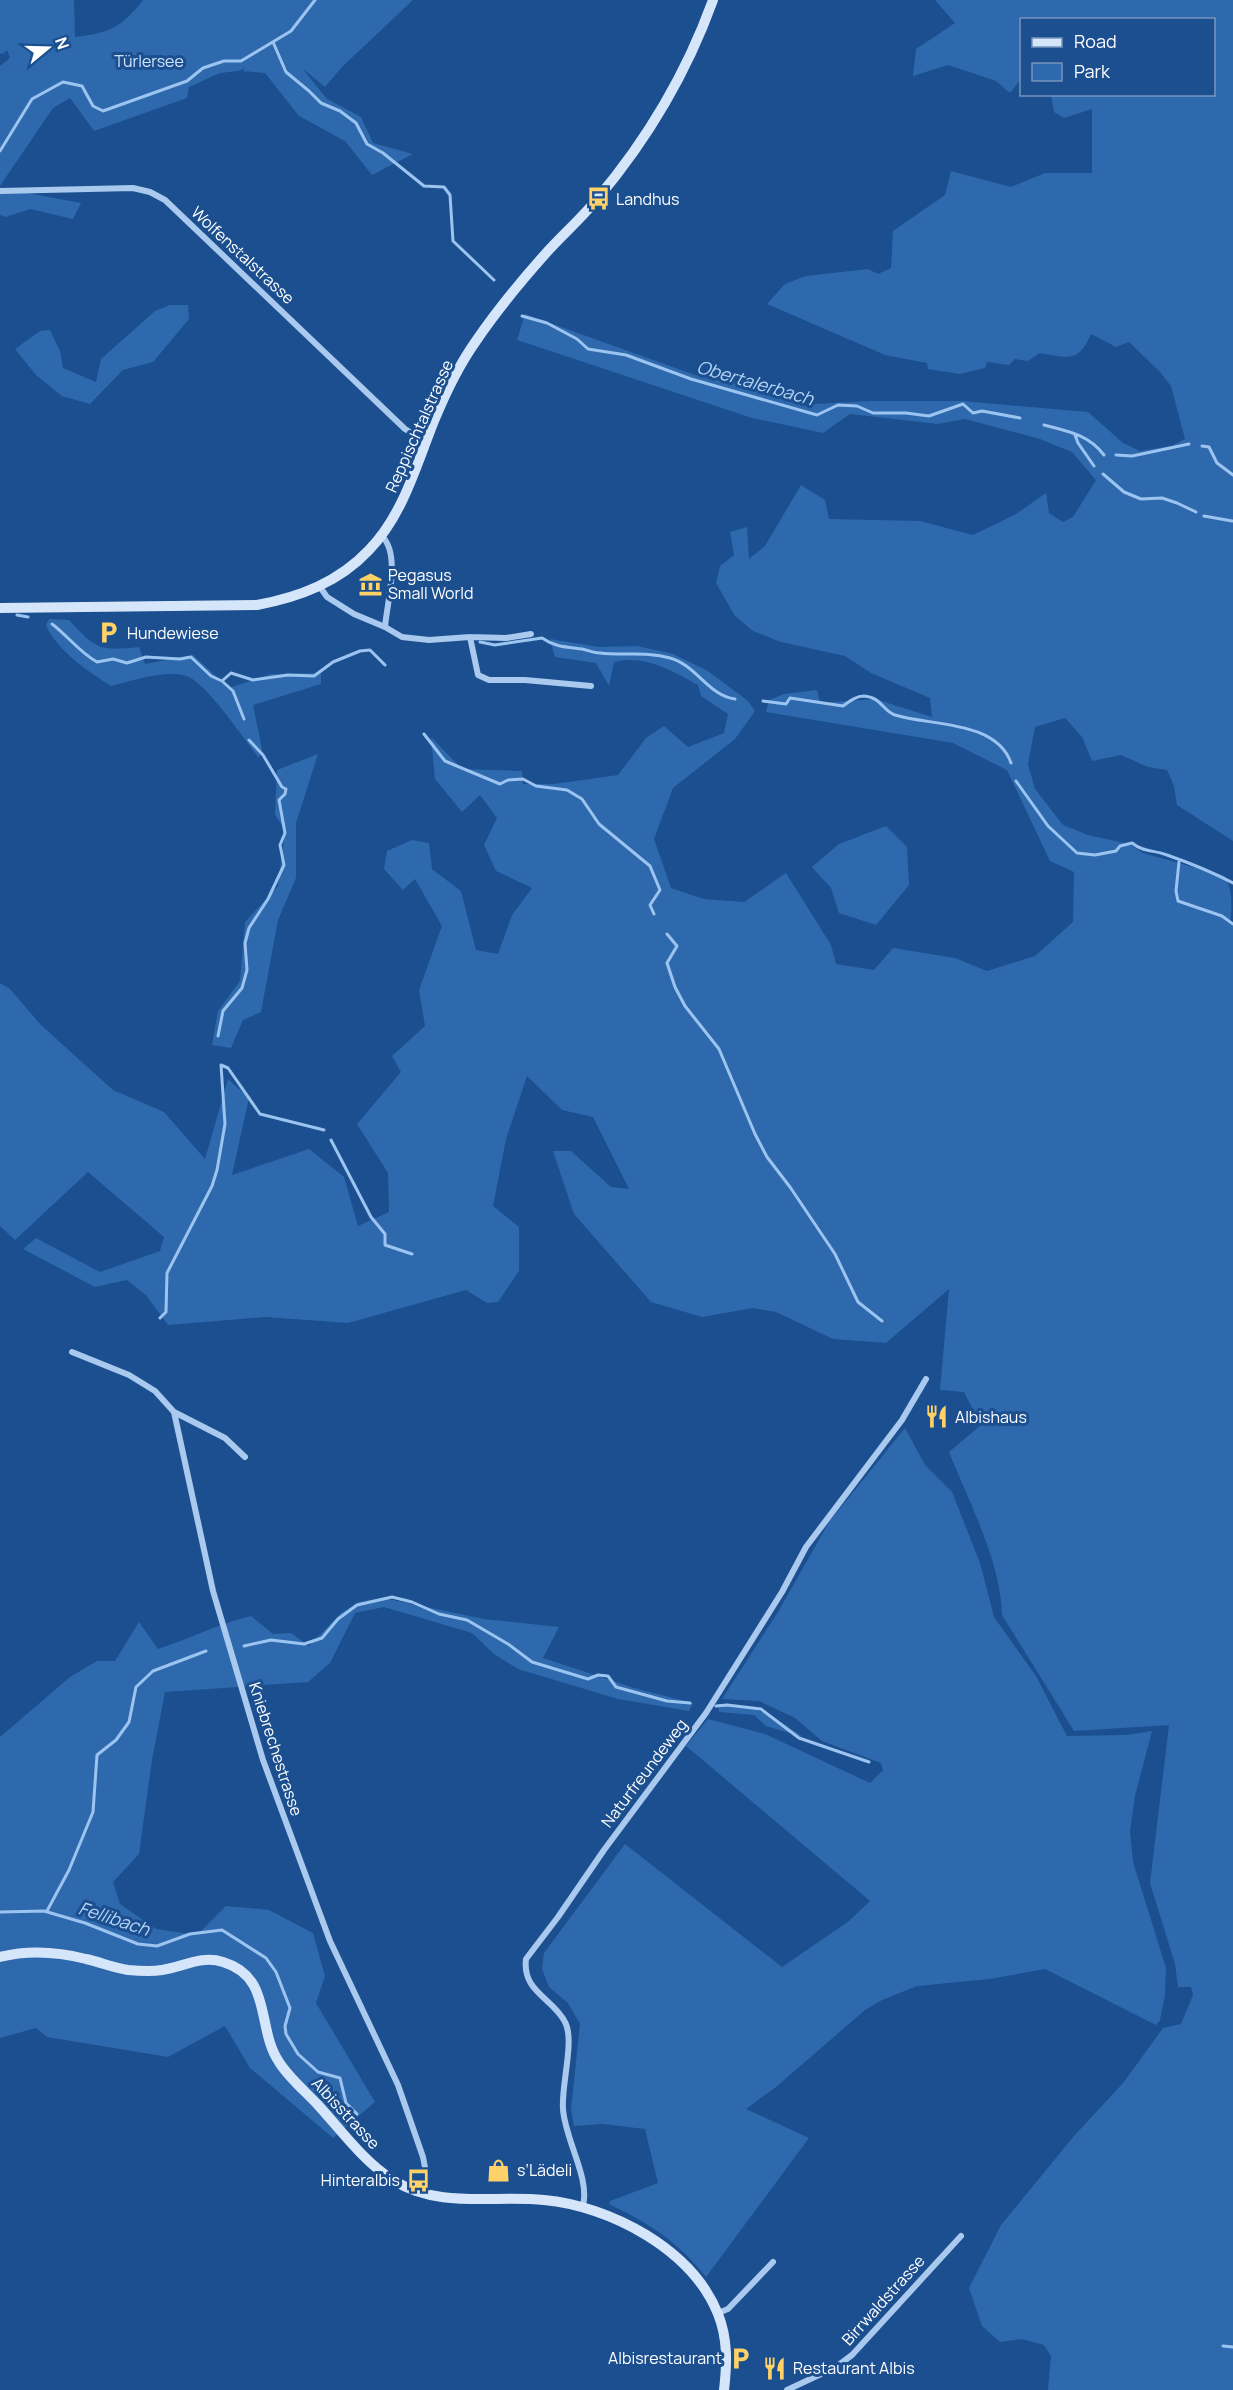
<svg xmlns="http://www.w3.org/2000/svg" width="1233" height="2390" viewBox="0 0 1233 2390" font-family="Manrope,sans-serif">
<rect width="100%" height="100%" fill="#1b4f8f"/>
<path fill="#2e69ad" d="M0,0H74L75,37C110,33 122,27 143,0H413L342,67L325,87L302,68L327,99L361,117L373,143L413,154L372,175L345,141L299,116L265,73L243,71L245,68L238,71L220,73L189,87L187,98L94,131L70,98L53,108L0,186V66L10,58L7,50L4,53L0,54Z
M935,0H1233V841L1177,805L1174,786L1167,770L1148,767L1121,755L1092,761L1082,737L1065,718L1035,727L1028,764L1035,789L1063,825L1088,835L1129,844L1143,853L1225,876C1233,892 1232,906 1230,924L1233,926V2390H1048L1051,2356L1044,2345L1022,2339L1000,2342L982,2326L969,2288L1001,2225L1074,2136L1123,2083L1163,2028L1181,2024L1193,1995L1191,1987H1178L1175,1964L1150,1883L1169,1725L1074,1731L1002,1615C1001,1562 969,1502 949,1452L981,1425L964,1392L940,1390L949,1289L886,1343L833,1339L776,1312L753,1308L702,1317L651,1302L574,1214L553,1151H571L611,1187L629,1189L593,1117L562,1110L527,1076L506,1139L493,1206L519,1227V1271L498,1302L487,1303L466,1290L348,1323L265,1317L168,1325L146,1295L127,1280L95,1287L23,1249L36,1238L100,1272L160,1251L164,1237L88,1172L15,1240L0,1226V983L10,989L41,1025L113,1090L164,1112L205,1159L228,1079L249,1098L232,1175L309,1149L344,1177L358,1226L389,1212L388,1173L357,1124L401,1072L392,1056L425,1026L419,990L442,926L415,879L403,890L384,869L387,851L412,840L429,843L432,869L461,891L476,950L498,954L512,915L532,888L496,871L484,845L497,818L480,795L462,812L435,779L431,737L462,769L522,771L523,784H554L618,775L646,738L664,726L688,747L724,733L728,714L701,696L698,685C673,671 644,654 614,662L609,686L596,663L555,657L550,639L599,647L637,646L673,654L708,671L748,701L755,711L735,739L673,788L654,839L671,888L704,899L744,902L786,873L831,945L836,964L874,970L893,948L955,958L987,971L1035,956L1073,922L1074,872L1050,861L1007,770L953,743L766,712L769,700L784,694L817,690L820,703L875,699L932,717L930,698L871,673L845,656L781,642L753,631L735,616L716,583L720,566L734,555L730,532L747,527L749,559L765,546L801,485L825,500L829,519L920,521L973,535L1016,514L1046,493L1049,513L1063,522L1073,517L1096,480L1072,452L1040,439L965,419L938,424L850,414L823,433L752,418L517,340L525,314L695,375L772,384L814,404L870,401H962L1088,412L1123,443L1140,451L1171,446L1185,439L1171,386L1160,372L1129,342L1116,347L1091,334C1079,363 1068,358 1040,353L1028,361L1015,359L1009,365L987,362L985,368L960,374L928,369L927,363L885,355L767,304L785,284L806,276L868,269L878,274L891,268L893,231L945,195L951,171L1011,187L1045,173H1092V109L1064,118L1054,112L1051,95L1214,94V20H1022L1021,79L1010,93L996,81L948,65L913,76L916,49L955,23Z
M0,188L81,203L73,219L30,209L6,217L0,215Z
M170,305H188L189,319L153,362L123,370L90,404L62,396L36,375L15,349L40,331L50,330L60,351L63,368L96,382L101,359L155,311Z
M49,619L69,620C96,649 98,651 139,647L145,664L193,655L229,688L271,674L321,673V684L253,705L262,749L259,758C243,738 210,688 189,677C170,668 131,681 111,686C89,672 56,650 46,625Z
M318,754L296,823V878L278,920L261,1012L243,1020L231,1048L212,1045L218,1011L240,981L245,922L278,886L285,830L275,815L277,770Z
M886,826L907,847L909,885L876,925L839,913L831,888L812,867L839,844Z
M905,1428L925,1465L952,1492L980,1563L994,1617L1036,1676L1067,1736L1126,1735L1152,1731L1135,1796L1130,1831L1133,1862L1166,1968L1165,1995L1160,2020L1156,2025L1045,1969L990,1979L917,1986L882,2000L865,2010L776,2087L746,2109L809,2138L706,2277C677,2241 650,2224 609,2204L610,2201L658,2183L645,2129L602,2124L574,2126L571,2109L580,2024L568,2003L549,1987L542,1969L544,1953L625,1844L782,1967L849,1921L870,1901L686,1746L708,1719L765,1734L870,1783L883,1770L881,1763L822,1741L795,1718L759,1701L722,1699L778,1612L829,1522Z
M383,1598L484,1619L559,1627L543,1658L634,1688L693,1703L689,1711L618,1699L518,1669L494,1654L472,1633L384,1607L355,1613L330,1663L308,1682L165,1692L152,1760L139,1854L113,1882L120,1904L156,1929L197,1935L226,1906L269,1910L313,1933L325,1976L316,2003L375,2102L333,2138L250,2068L225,2026L168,2057L47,2037L36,2028L0,2038V1737L70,1677L97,1661H115L139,1622L158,1649C189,1639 218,1624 251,1616L273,1634L291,1633L309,1646L341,1613L359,1602Z
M718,1704C755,1703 773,1717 803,1737L766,1726L754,1715L719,1712Z"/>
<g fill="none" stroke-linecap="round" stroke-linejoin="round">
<path stroke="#9cc4f0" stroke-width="3" d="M273,42L286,72L309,91L321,103L340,111L356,123L367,144L383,153L424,186L444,187L450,195L453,241L494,280
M0,151L32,99L63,82L82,86L93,106L103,111L187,81L203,68L224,61H241L291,31L315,0
M522,316L547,323L577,339L588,349L626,355L691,379L817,415L838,405L857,406L873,413H906L929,416L963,404L973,413L982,411L1020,418
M1044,425C1068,431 1089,435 1104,455
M1075,435L1078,443L1094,466
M1202,446L1209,447L1217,463L1233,475
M1116,455L1132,456L1189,444
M1103,474L1124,492L1141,499L1162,498L1177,503L1196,512
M1204,516L1232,521
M17,615L28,617
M52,624C68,636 79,652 97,662L113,659L127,663L146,657L180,659L191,657L211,676L222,681L231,673L253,680L288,675L314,676L333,662L360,651L370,650L385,665
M480,642L495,645L542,638C555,647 566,647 582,649C588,650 594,653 600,653C624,656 646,651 670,658C696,665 709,696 735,699
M222,681L233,691L244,719
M763,701L786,704L790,698L843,706C850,701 856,696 864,696C881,697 883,711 895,715C930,726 996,720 1011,763
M424,734L445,761L500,784L508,780L523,779L536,786L567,790L582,799L599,824L650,866L660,890L650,905L654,914
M1016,781L1048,826L1077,853L1095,855L1116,851L1120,846L1132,843C1143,852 1154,850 1167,855C1190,863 1212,872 1233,883
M1179,862L1176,891L1178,901L1222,916L1233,924
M667,934L677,946L667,963L675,987L685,1006L719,1049L755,1134L767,1157L790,1187L835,1254L858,1302L882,1321
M218,1036L223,1011L242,988L247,970L245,943L249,928L268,899L284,865L280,845L285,833L279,800L285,794L286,789L282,787L263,755L249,740
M221,1065L228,1068L260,1114L324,1130
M331,1140L371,1217L385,1234V1245L412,1254
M160,1318L166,1312L167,1273L212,1186L217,1170L225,1124L221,1065
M244,1646L271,1640L304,1644L322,1638L338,1619L357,1605L392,1597L412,1602L439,1614L467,1620L508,1644L532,1662L588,1679L598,1675L608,1676L616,1687L667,1701L690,1703
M716,1706L727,1705L761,1709L799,1738L869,1762
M47,1911L69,1870L93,1812L97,1755L116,1740L129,1722L136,1687L153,1671L206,1651
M0,1912L44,1911L85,1923L138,1944L157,1946L190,1934L222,1930L266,1958L276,1972L290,2008L285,2026L286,2034L298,2054L318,2072L340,2078L346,2103L357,2114
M1223,2346L1233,2347"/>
<path stroke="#a9c9ee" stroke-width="6" d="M0,191L133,188L150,192L165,200L405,429L426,442
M382,536C401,555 387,602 385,627
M320,587L327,597L354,614L385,627L402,637L429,640L470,637L506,638L531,634
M470,637L478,675L489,680H525L591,686
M72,1352L129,1375L155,1391L174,1412L213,1591L263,1760L330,1941L398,2085L423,2157L427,2178L424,2194
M174,1412L225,1438L245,1457
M583,2206C590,2177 565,2140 563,2109C561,2086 575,2040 565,2022C553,1998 522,1992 526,1959L558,1917L604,1850L706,1713L782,1592L806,1547L902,1420L926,1379
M718,2313L728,2309L773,2262
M787,2390L836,2367L852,2355L961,2236"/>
<path stroke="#d6e6fa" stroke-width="10" d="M0,608L257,605C300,597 339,582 369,550C403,515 416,466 434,421C445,394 459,365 476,341C497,310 522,280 547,252C563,234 582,218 597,199C646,141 687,72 713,0
M0,1957C28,1950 58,1952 86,1959C100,1962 114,1968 128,1970C139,1971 151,1972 162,1970C183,1967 201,1955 223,1962C273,1977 256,2028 279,2062C289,2078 305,2091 318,2105C341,2130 364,2162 393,2180C439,2209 493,2195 544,2200C610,2206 692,2249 718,2314C728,2339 727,2364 724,2390"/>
</g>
<defs>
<symbol id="bus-bare" viewBox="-9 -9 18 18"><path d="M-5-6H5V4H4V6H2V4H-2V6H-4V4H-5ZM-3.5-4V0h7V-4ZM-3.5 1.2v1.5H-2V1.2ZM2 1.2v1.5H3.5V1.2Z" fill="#ffd166" stroke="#1b4f8f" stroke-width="2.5" paint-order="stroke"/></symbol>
<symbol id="museum-bare" viewBox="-9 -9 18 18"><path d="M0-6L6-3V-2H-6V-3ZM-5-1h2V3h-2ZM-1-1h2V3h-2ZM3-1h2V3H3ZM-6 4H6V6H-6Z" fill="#ffd166" stroke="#1b4f8f" stroke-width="2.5" paint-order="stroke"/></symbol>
<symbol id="parking-bare" viewBox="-9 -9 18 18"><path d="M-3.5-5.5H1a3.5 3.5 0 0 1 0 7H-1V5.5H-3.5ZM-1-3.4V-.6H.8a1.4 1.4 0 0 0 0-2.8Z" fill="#ffd166" stroke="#1b4f8f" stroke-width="2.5" paint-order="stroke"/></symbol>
<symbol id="restaurant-bare" viewBox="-9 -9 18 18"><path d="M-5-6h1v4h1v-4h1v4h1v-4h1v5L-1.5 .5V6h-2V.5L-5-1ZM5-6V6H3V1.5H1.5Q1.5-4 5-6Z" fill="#ffd166" stroke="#1b4f8f" stroke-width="2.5" paint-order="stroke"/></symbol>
<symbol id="shop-bare" viewBox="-9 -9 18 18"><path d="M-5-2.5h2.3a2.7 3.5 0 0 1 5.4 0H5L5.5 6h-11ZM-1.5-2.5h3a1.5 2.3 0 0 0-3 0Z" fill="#ffd166" stroke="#1b4f8f" stroke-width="2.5" paint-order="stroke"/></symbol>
</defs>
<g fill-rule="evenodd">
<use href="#bus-bare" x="582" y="182" width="33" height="33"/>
<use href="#museum-bare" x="354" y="568" width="33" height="33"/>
<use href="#parking-bare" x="92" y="616" width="33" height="33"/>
<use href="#restaurant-bare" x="920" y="1400" width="33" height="33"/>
<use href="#shop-bare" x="482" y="2154" width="33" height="33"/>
<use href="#bus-bare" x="402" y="2164" width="33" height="33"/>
<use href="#parking-bare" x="724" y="2342" width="33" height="33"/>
<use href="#restaurant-bare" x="758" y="2352" width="33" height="33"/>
</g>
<g text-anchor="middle" stroke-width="6" stroke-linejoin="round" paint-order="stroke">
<g font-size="16" fill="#cfe3fa" stroke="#1b4f8f">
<text x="149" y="67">Türlersee</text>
</g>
<g font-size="16" fill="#fff" stroke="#1b4f8f" text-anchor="start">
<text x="616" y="205">Landhus</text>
<text x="388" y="581">Pegasus<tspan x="388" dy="18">Small World</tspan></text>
<text x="127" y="639">Hundewiese</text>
<text x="955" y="1423">Albishaus</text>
<text x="517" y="2176">s‘Lädeli</text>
<text x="400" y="2186" text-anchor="end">Hinteralbis</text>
<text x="722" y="2364" text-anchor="end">Albisrestaurant</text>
<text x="793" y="2374">Restaurant Albis</text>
</g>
<g font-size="16" fill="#fff" stroke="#1b4f8f">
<text transform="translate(243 255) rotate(43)" y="6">Wolfenstalstrasse</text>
<text transform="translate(419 426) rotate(-66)" y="6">Reppischtalstrasse</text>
<text transform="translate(276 1749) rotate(72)" y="6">Kniebrechestrasse</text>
<text transform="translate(644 1773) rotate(-53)" y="6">Naturfreundeweg</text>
<text transform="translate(346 2113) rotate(47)" y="6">Albisstrasse</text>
<text transform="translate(883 2300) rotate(-48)" y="6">Birrwaldstrasse</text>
</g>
<g font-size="18" font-style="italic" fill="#b5d3f5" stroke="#1b4f8f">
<text transform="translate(755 383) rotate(16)" y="6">Obertalerbach</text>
<text transform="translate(114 1919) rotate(18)" y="6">Fellibach</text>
</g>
</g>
<rect x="1020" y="18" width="195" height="78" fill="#1b4f8f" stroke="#7695bc" stroke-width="1.5"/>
<rect x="1032" y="38" width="30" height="9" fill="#d6e6fa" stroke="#7695bc" stroke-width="1.5"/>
<text x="1074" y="48" font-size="18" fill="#ffffff">Road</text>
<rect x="1032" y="63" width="30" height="18" fill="#2e69ad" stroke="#7695bc" stroke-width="1.5"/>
<text x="1074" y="78" font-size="18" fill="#ffffff">Park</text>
<g transform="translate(48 48) rotate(71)" stroke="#1b4f8f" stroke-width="4.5" paint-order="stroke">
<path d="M0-4.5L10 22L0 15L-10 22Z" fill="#ffffff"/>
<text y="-9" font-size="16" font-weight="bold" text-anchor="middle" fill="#ffffff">N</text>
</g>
</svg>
